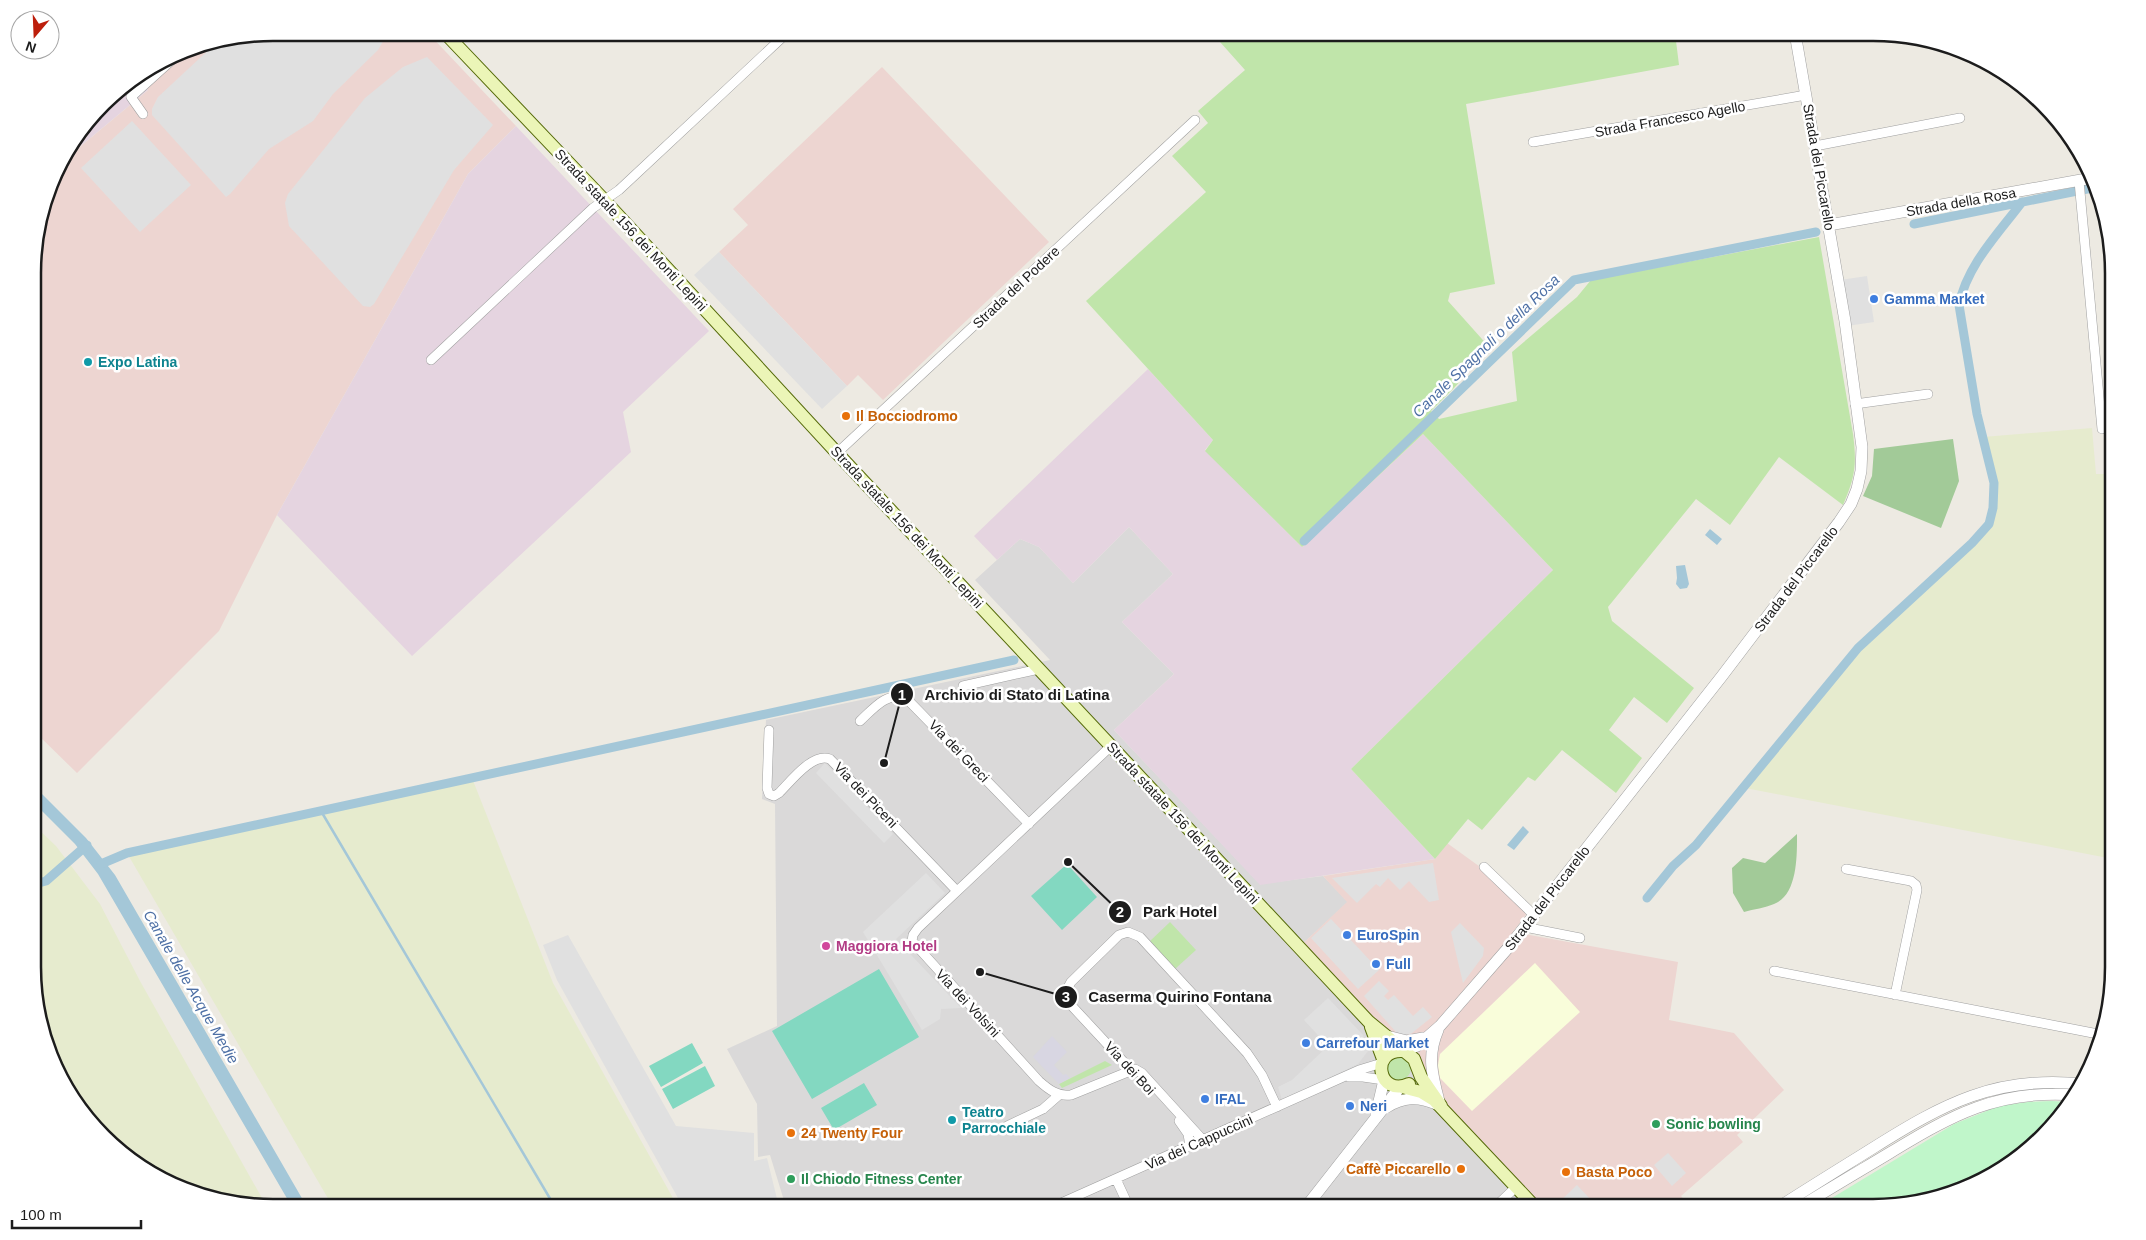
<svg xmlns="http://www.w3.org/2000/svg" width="2146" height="1240" viewBox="0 0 2146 1240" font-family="Helvetica,sans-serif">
<rect width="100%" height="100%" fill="#edeae2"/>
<path fill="#dad9d9" d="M1129,527L1173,574L1122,622L1174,674L1114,730L1260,884L1323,876L1348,902L1298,948L1538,1207H786L770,1155L758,1157L757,1104L727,1049L777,1026L775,804L762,799L766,720L1050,660L975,580L1020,539L1039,547L1073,583Z"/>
<path fill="#edd5d1" d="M273,33H428L516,126L468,174L277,515L219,631L77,773L35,732V242L57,166L148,90L139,77L181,51Z
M882,67L1049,242L883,400L858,375L847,386L719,252L748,225L733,209Z
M1447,843L1483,869L1528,912L1513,932L1678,962L1669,1020L1734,1033L1784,1090L1737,1135L1743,1142L1681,1196L1691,1207H1538L1297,949L1347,902L1323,876L1435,859Z"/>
<path fill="#e5d4e0" d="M139,77L148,90L59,164L114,92Z
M516,126L709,331L623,412L631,452L412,656L277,515L468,174Z
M1148,369L1213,440L1205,450L1302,547L1423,434L1553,570L1351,769L1435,859L1260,885L1114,730L1174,674L1122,622L1173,574L1129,527L1073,583L1039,547L1020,539L997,560L974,536Z"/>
<path fill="#f9fdda" d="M1535,963L1580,1012L1472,1111L1440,1078L1438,1065L1440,1054Z"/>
<path fill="#e6ebce" d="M2092,428L2096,474H2113V859L1745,788L1858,648L1972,543L1989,524L1993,508L1994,483L1983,437Z
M472,778L553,983L678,1207H333L127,853Z
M35,826L56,846L100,904L140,981L267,1207L210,1199L152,1175L73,1100L35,998Z"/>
<path fill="#c0e5aa" d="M1212,33H1675L1679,65L1466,104L1495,284L1450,293L1448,301L1490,348L1454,388L1431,411L1439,419L1517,401L1512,352L1577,297L1591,280L1819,237L1853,434C1857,465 1855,477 1843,505L1779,457L1730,525L1696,499L1608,607L1612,621L1694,688L1667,723L1634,697L1609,730L1642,758L1616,793L1562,750L1535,781L1528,777L1482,830L1468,819L1435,859L1351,769L1553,570L1423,434L1302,547L1205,451L1213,440L1086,301L1206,192L1172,156L1208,123L1198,111L1245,70Z
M1170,922L1196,950L1175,969L1150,941Z
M1387 1068a12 12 0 1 1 24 0a12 12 0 1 1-24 0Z
M1105,1061L1112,1065L1062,1088L1059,1084Z"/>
<path fill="#a2ca98" d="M1953,439L1959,481L1941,528L1863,496L1872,476L1874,449Z
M1797,834C1797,854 1798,895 1774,904C1765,908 1754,909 1744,912L1733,893L1732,868L1743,858L1765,863Z"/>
<path fill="#c0f6ca" d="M2052,1101L2070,1102L2043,1137L1994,1175L1889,1207H1817L1954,1124L1999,1106L2028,1102Z"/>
<path fill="#83d8c1" d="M1067,864L1097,897L1062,930L1031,896Z
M879,969L919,1037L812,1099L772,1031Z
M692,1043L703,1063L661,1087L649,1066Z
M705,1066L715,1086L673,1109L662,1089Z
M864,1083L877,1105L834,1130L821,1108Z"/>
<path fill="#e0e0e0" d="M273,33H388L378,50L333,94L313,121L269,149L230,194L226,197L152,115V109L158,97L215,44Z
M427,57L493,125L454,170L374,304L370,307L363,306L289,226L285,203L288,194L365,98L403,67Z
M132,121L191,185L140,232L81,168Z
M719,252L847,386L822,409L694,275Z
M1867,276L1874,322L1847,326L1840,280Z
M825,763L893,834L884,843L816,773Z
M1433,863L1439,900L1429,902L1409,881L1400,890L1388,878L1380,887L1376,884L1357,903L1332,878Z
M926,873L945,893L896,939L961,1008L941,1009L940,1019L922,1030L863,932Z
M1331,919L1379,970L1358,989L1311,938Z
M1460,923L1484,948L1483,956L1463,983L1451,932Z
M568,935L676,1126L754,1133V1161L767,1158L779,1207H683L557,980L543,945Z
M1379,981L1389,991L1384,996L1388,1000L1394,995L1413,1016L1423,1007L1432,1017L1412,1033L1404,1036L1396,1032L1364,996Z
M1328,998L1363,1035L1368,1051L1358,1064L1282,1100L1278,1087L1292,1080L1328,1046L1304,1020Z
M1668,1153L1686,1173L1672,1186L1654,1165Z
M1577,1185L1593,1202L1587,1207H1554Z"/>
<path fill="#d8d6e2" d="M1052,1036L1067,1052L1054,1065L1063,1075L1066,1074L1070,1078L1059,1084L1033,1057Z"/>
<path fill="#a4c7d8" d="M1710,529L1722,539L1717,545L1705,535Z
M1685,565L1689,584L1687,588L1680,589L1676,584L1677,578L1676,566Z
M35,787L86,838L115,875L307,1207H292L98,874L75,844L35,804Z
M1523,826L1529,832L1514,850L1507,845Z"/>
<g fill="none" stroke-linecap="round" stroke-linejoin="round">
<path stroke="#a4c7d8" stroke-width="2.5" d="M321,811L555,1207"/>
<path stroke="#a4c7d8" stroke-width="9" d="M1914,224L2097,187
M1304,541L1574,280L1816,232
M101,864L127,853L1014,660
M35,884L46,881L87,845
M1647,898L1673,866L1696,845L1858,648L1972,543L1989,524L1993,508L1994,483L1977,414L1959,305C1967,265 1998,234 2022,202"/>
<defs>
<path id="minor" d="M143,114L131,97L183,50
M1533,142L1806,95
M1815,146L1960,118
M2079,181L2102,429
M431,360L593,208L619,190L787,33
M1855,404L1928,394
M837,453L1195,120
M963,686L1039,669
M860,721C873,709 887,691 906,698L1029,824
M769,730L767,788L769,794L774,796L779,793C791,781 813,752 830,759L957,891
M1111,746L918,928L913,935L912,941L1039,1081C1048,1089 1058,1097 1071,1095L1135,1069L1142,1073L1203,1140
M1484,867L1534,915
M1846,869L1911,881L1916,885L1917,890L1895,995
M1524,927L1580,938
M1774,971L2098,1034
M1134,1073L1070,1004L1065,993L1071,982L1119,935L1128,932L1140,937L1247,1053L1262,1075L1277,1107
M1349,1077H1363L1384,1080
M1179,1121L1188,1134L1190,1146
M1007,1126L1043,1109L1059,1095
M1116,1179L1129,1207
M1052,1207L1359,1070L1382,1063
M1495,1207L1516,1187"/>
<path id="tertiary" d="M1829,225L2092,178
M1438,1030C1427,1055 1432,1075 1439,1101
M1387,1036L1407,1041L1423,1038
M1403,1051L1417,1046L1440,1026L1508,948L1722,676L1839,522L1851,504L1857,489L1861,471L1862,447L1845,321L1795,33
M1387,1107C1403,1097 1418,1096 1436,1104
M1376,1114L1384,1080
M1306,1207L1400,1087
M1779,1207C1810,1187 1841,1168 1873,1148C1943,1104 1996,1075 2082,1084
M1800,1207C1829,1189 1858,1172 1888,1154C1952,1115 1998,1089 2076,1095"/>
<path id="secondary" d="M445,33L605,201L837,453L1369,1022L1414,1059L1421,1077L1441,1106
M1371,1027L1383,1059
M1403,1051C1369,1049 1378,1098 1409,1084
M1402,1087L1421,1092L1434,1100L1535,1207"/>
</defs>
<use href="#minor" stroke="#a0a0a0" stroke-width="10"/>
<use href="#tertiary" stroke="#a0a0a0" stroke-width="12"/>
<use href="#secondary" stroke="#566b0a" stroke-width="14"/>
<use href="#minor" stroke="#fff" stroke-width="9"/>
<use href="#tertiary" stroke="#fff" stroke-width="11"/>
<use href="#secondary" stroke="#ebf5b7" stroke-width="12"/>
</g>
<g fill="#3f7fe0" stroke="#fff" stroke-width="2">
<circle cx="1874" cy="299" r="5"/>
<circle cx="1347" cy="935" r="5"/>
<circle cx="1376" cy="964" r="5"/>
<circle cx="1306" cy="1043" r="5"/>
<circle cx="1205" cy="1099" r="5"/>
<circle cx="1350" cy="1106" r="5"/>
</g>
<g fill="#0f9aa8" stroke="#fff" stroke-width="2">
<circle cx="88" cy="362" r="5"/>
<circle cx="952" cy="1120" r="5"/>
</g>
<g fill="#e8710a" stroke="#fff" stroke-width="2">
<circle cx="846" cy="416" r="5"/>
<circle cx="791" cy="1133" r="5"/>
<circle cx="1461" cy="1169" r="5"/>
<circle cx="1566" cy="1172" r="5"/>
</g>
<circle fill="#d1479c" stroke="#fff" stroke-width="2" cx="826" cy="946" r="5"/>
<g fill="#2e9e5b" stroke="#fff" stroke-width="2">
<circle cx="1656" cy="1124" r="5"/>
<circle cx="791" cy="1179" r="5"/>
</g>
<g text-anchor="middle" stroke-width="5" stroke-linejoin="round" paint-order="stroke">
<g font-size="14" fill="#1c1c1c" stroke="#fff">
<text transform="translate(1670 119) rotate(-10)" y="5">Strada Francesco Agello</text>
<text transform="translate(1819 167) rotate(80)" y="5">Strada del Piccarello</text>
<text transform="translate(1961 202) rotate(-10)" y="5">Strada della Rosa</text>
<text transform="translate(631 230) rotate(47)" y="5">Strada statale 156 dei Monti Lepini</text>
<text transform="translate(1016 287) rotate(-43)" y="5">Strada del Podere</text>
<text transform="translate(907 527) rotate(47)" y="5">Strada statale 156 dei Monti Lepini</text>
<text transform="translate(1796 579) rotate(-53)" y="5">Strada del Piccarello</text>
<text transform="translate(959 751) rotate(46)" y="5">Via dei Greci</text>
<text transform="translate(866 795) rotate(46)" y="5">Via dei Piceni</text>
<text transform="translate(1183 823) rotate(47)" y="5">Strada statale 156 dei Monti Lepini</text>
<text transform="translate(1547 898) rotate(-52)" y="5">Strada del Piccarello</text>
<text transform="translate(968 1003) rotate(47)" y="5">Via dei Volsini</text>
<text transform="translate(1130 1068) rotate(47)" y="5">Via dei Boi</text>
<text transform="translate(1199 1142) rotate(-24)" y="5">Via dei Cappuccini</text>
</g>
<g font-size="14" font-weight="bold" fill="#366cbe" stroke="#fff" text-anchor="start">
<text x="1884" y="304">Gamma Market</text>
<text x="1357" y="940">EuroSpin</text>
<text x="1386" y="969">Full</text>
<text x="1316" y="1048">Carrefour Market</text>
<text x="1215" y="1104">IFAL</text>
<text x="1360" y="1111">Neri</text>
</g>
<g font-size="14" font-weight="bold" fill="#0d838f" stroke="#fff" text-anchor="start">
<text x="98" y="367">Expo Latina</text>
<text x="962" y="1117">Teatro<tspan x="962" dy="16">Parrocchiale</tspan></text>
</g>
<g font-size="14" font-weight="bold" fill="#c56008" stroke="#fff" text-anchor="start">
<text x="856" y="421">Il Bocciodromo</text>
<text x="801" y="1138">24 Twenty Four</text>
<text x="1451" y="1174" text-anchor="end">Caffè Piccarello</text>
<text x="1576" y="1177">Basta Poco</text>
</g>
<g font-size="14" font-weight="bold" fill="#b23c85" stroke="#fff" text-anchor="start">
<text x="836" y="951">Maggiora Hotel</text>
</g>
<g font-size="14" font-weight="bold" fill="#27864d" stroke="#fff" text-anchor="start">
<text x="1666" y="1129">Sonic bowling</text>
<text x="801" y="1184">Il Chiodo Fitness Center</text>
</g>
<g font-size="15" font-style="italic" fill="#4e70a5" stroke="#fff">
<text transform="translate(1486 346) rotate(-44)" y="5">Canale Spagnoli o della Rosa</text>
<text transform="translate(191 987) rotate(60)" y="5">Canale delle Acque Medie</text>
</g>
</g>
<path d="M0 0H2146V1240H0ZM273 41H1873A232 232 0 0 1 2105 273V967A232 232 0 0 1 1873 1199H273A232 232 0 0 1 41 967V273A232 232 0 0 1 273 41Z" fill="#fff" fill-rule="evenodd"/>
<path fill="none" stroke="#1c1c1c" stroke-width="2.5" d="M273 41H1873A232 232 0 0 1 2105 273V967A232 232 0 0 1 1873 1199H273A232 232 0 0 1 41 967V273A232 232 0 0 1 273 41Z"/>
<path fill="none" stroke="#1c1c1c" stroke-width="2" d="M884 763L902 694M1068 862L1120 912M980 972L1066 997"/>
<g fill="#1c1c1c" stroke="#fff" stroke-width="2">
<circle cx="884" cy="763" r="5"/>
<circle cx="1068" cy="862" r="5"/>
<circle cx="980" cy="972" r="5"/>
<circle cx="902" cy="694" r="12"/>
<circle cx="1120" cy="912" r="12"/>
<circle cx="1066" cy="997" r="12"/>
</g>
<g font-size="15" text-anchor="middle" font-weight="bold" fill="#fff">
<text x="902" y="700">1</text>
<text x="1120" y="917">2</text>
<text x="1066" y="1002">3</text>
</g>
<g font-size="15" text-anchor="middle" font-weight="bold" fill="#1c1c1c" stroke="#fff" stroke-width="5" stroke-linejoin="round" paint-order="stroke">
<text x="1017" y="700">Archivio di Stato di Latina</text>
<text x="1180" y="917">Park Hotel</text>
<text x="1180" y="1002">Caserma Quirino Fontana</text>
</g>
<g transform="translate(35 35) rotate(199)"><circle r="24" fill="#ffffff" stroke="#a4a4a4"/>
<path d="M0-4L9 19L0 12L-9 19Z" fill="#bd1e0b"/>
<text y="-8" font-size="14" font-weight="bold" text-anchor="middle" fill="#1c1c1c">N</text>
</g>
<path d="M12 1220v8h129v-8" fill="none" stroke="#1c1c1c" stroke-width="2.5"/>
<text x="20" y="1220" font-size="15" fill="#1c1c1c" stroke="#ffffff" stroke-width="4" paint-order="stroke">100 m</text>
</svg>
